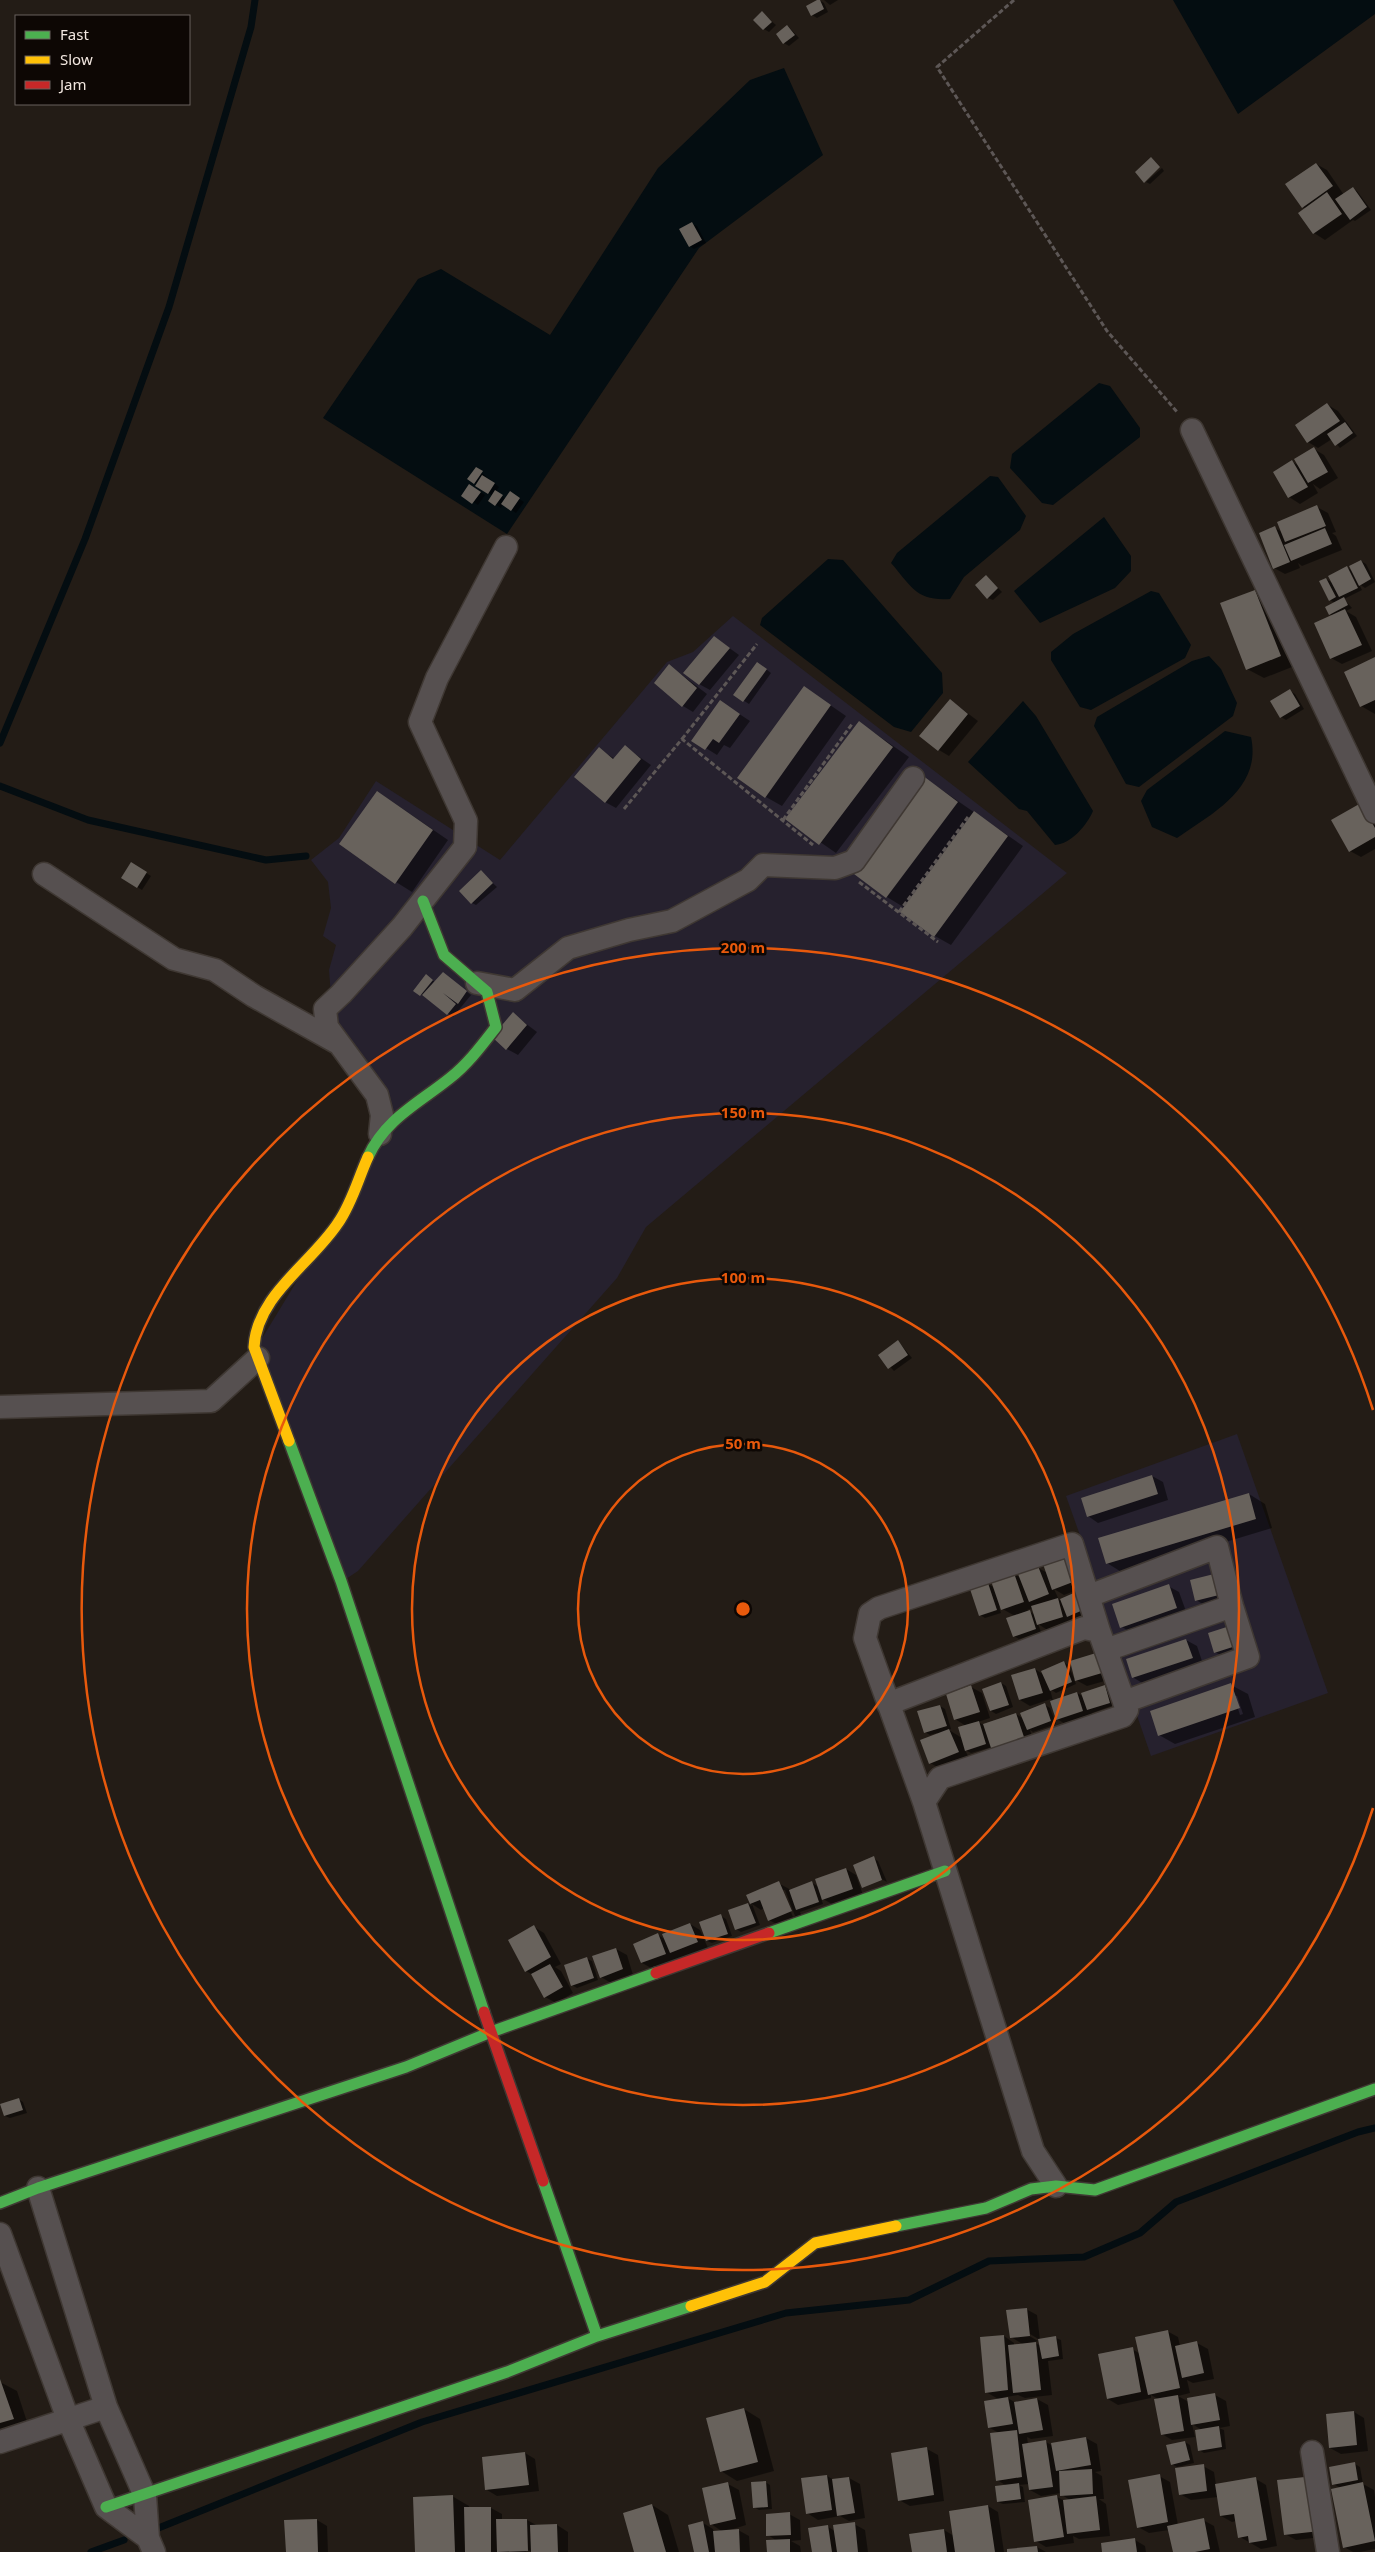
<svg xmlns="http://www.w3.org/2000/svg" width="1375" height="2552" viewBox="0 0 1375 2552" font-family="'Noto Sans',sans-serif">
<rect width="100%" height="100%" fill="#231c16"/>
<path fill="#26212e" d="M733,616L1067,873L646,1227L617,1278L358,1571L346,1579L258,1345L385,1136L337,1028L332,1009L329,970L336,945L323,936L331,908L328,882L311,860L339,838L376,781L500,860L667,662L693,652Z
M1237,1434L1328,1693L1151,1756L1133,1704L1132,1693L1097,1596L1098,1586L1066,1496Z"/>
<path fill="#040d11" d="M1173,0H1375V14L1238,114Z
M784,68L823,155L699,248L507,534L323,418L418,279L441,269L550,335L658,168L750,80Z
M1099,383L1110,386L1140,428V437L1053,505L1042,503L1010,468L1012,454Z
M990,476L998,477L1026,516L1020,530L964,577L950,599C916,601 912,587 891,563L897,553Z
M1104,517L1131,556V571L1115,588L1040,623L1014,591Z
M828,559L843,560L942,673L943,693L911,732L894,727L760,625L762,618Z
M1151,591L1159,593L1191,645L1185,658L1091,710L1080,707L1051,660V652L1073,634Z
M1209,656L1221,669L1237,703L1233,716L1139,787L1126,784L1094,726L1097,717L1192,661Z
M1023,701L1036,716L1093,811C1087,825 1071,844 1055,845L1027,811L1019,809L968,762Z
M1225,731L1251,737C1262,788 1213,813 1177,838L1152,827L1141,801L1147,790Z"/>
<path fill="#0007" fill-rule="evenodd" d="M819,0L824,3L828,12L817,18L812,15Z
M824,0H838L830,5Z
M762,13L776,25L769,32L764,29Z
M788,26L799,38L789,46L784,43Z
M1316,164L1327,170L1344,195L1353,188L1357,191L1371,210L1355,221L1353,220L1325,240L1314,233L1300,213L1306,209L1303,207Z
M1162,168L1164,171L1150,184L1146,182Z
M692,224L697,226L706,243L694,249L690,246Z
M1328,405L1338,411L1357,436L1340,448L1332,439L1318,448L1308,442Z
M1314,449L1324,455L1338,478L1320,489L1313,484L1318,493L1300,504L1289,497L1292,462L1300,466Z
M476,468L499,487L496,492L506,499L510,493L524,502L516,513L503,504L501,508L496,505L489,501L493,496L469,479Z
M474,488L485,495L478,505L463,496Z
M1317,507L1328,513L1336,532L1332,533L1336,536L1342,550L1302,566L1298,563L1300,568L1285,574L1274,568L1275,528L1282,532Z
M1361,561L1366,564L1375,582L1365,588L1359,584L1362,590L1344,599L1352,608L1346,611L1356,617L1372,651L1342,664L1331,658L1333,616L1330,614L1335,603L1330,600L1326,579L1333,583L1347,568L1353,571Z
M986,576L1002,592L993,600L988,598Z
M1255,591L1272,600L1297,665L1264,678L1247,669Z
M714,637L739,655L710,690L699,684Z
M1375,659V714L1361,706Z
M670,666L707,694L693,712L683,706Z
M762,666L771,673L749,704L735,695Z
M804,687L846,716L782,806L766,797Z
M1290,691L1295,694L1304,709L1286,720L1281,717Z
M950,700L978,721L949,756L939,750Z
M721,702L750,721L730,748L724,745L717,755L693,740Z
M860,723L909,757L836,853L787,819Z
M625,747L651,765L616,808L605,802L599,749L615,759Z
M923,777L1023,846L951,945L935,936L905,908L887,897Z
M378,792L448,840L412,892L396,882Z
M1375,816V849L1361,857L1350,851Z
M132,864L151,876L142,890L123,878Z
M481,872L497,887L476,905L472,903Z
M443,974L471,995L453,1017L415,990L431,979L436,983Z
M513,1014L537,1032L518,1055L507,1049Z
M898,1341L912,1358L894,1371L879,1355Z
M1152,1476L1163,1482L1168,1500L1098,1523L1088,1516Z
M1249,1494L1265,1504L1272,1528L1123,1573L1107,1563Z
M1063,1558L1074,1564L1083,1588L1064,1595L1054,1589L1059,1600L1076,1594L1087,1613L1072,1619L1073,1623L1049,1631L1038,1624L1041,1632L1019,1639L1014,1636L1015,1616L999,1607L1001,1613L985,1618L980,1615L988,1584L995,1588L1014,1574L1021,1578L1038,1568L1048,1573ZM1033,1608L1035,1615L1027,1610Z
M1191,1581L1237,1598L1206,1606L1196,1600Z
M1168,1586L1179,1592L1187,1614L1132,1633L1122,1627Z
M1209,1634L1252,1650L1226,1658L1215,1652Z
M1186,1640L1197,1646L1203,1664L1144,1684L1134,1678L1128,1660Z
M1096,1655L1112,1679L1087,1686L1074,1679L1076,1684L1056,1693L1050,1689L1053,1701L1077,1693L1084,1697L1105,1686L1109,1689L1114,1705L1092,1713L1093,1717L1067,1725L1057,1719L1051,1699L1030,1706L1020,1700L1035,1669L1044,1675L1063,1662L1068,1665L1074,1678Z
M1001,1683L1006,1686L1013,1707L996,1714L991,1711Z
M1231,1685L1248,1694L1255,1717L1175,1744L1159,1735ZM1234,1696H1237L1243,1714L1240,1715Z
M971,1687L982,1693L990,1718L978,1722L984,1725L1016,1714L1024,1719L1045,1705L1050,1708L1056,1724L1033,1732L1030,1730L1035,1746L992,1747L971,1753L965,1750L969,1758L941,1769L930,1763L937,1733L930,1735L925,1732L919,1712L940,1706L945,1709L951,1729L949,1730L962,1738L966,1726L955,1719Z
M873,1858L878,1861L887,1882L855,1865Z
M846,1869L856,1875L863,1895L834,1905L821,1898L823,1904L800,1912L802,1917L780,1926L769,1920L764,1908L761,1910L752,1904L760,1925L741,1932L736,1929L729,1911L748,1904L752,1906L747,1895L780,1884L791,1890L812,1883L819,1887L817,1879ZM782,1890H785L795,1916L793,1917Z
M721,1916L726,1919L732,1936L712,1943L707,1941L701,1923Z
M690,1924L700,1930L708,1948L653,1969L642,1963L635,1944L658,1935L666,1940Z
M534,1927L544,1933L561,1964L555,1967L561,1971L573,1993L556,2003L545,1997L533,1975L526,1971Z
M616,1949L627,1955L633,1975L611,1983L601,1977Z
M587,1959L592,1961L598,1980L577,1988L572,1985Z
M18,2099L23,2102L27,2113L10,2118L5,2116Z
M1026,2309L1037,2315L1040,2340L1056,2338L1061,2340L1063,2359L1048,2361L1052,2395L1025,2398L1018,2395L1006,2397L1016,2403L1037,2399L1048,2405L1053,2436L1031,2439L1027,2437L1028,2444L1046,2442L1053,2446L1086,2438L1097,2444L1101,2471L1095,2472L1102,2476L1104,2499H1099L1106,2504L1110,2536L1079,2539L1073,2536L1074,2543L1046,2547L1036,2541L1057,2497L1065,2501L1070,2500L1062,2495L1061,2493L1041,2496L1030,2490L1029,2484L1019,2485L1023,2487L1025,2502L1003,2504L998,2502L1007,2486L997,2480L999,2433L990,2428L1000,2400L986,2392L1004,2336L1014,2343V2346L1024,2345L1011,2337ZM1025,2331L1040,2340L1041,2346L1033,2342L1038,2341L1024,2333Z
M1167,2331L1178,2337L1180,2346L1197,2343L1208,2349L1214,2379L1193,2383L1187,2380L1190,2393L1178,2396L1189,2402L1215,2395L1226,2401L1230,2426L1219,2428L1224,2430L1226,2449L1204,2453L1199,2450L1202,2430L1192,2424L1195,2437L1172,2440L1162,2434L1158,2399L1151,2395V2398L1118,2405L1108,2399L1132,2349L1139,2353Z
M0,2382L17,2391L29,2428L0,2438Z
M744,2409L760,2419L774,2471L737,2481L721,2471Z
M1354,2412L1364,2418L1368,2451L1341,2454L1330,2448Z
M1185,2442L1190,2445L1194,2463L1177,2467L1172,2464L1168,2446Z
M927,2449L938,2455L944,2501L910,2506L899,2500Z
M525,2453L535,2459L539,2491L497,2496L487,2490Z
M1355,2464L1360,2467L1363,2484L1374,2490L1375,2497V2549L1360,2552H1353L1344,2547L1341,2488L1333,2484Z
M1203,2466L1214,2472L1216,2485L1256,2479L1266,2485L1277,2546L1261,2549L1240,2537L1236,2521L1232,2522L1221,2516L1218,2497L1191,2500L1180,2494Z
M827,2476L834,2480L849,2478L860,2484L865,2518L849,2521L840,2516L818,2520L807,2513Z
M1159,2476L1170,2482L1178,2525L1203,2520L1214,2526L1220,2552H1174L1169,2530L1149,2533L1138,2527Z
M1313,2477L1330,2536L1296,2540L1285,2534Z
M765,2482L770,2485L772,2509L759,2510L754,2507Z
M728,2484L739,2490L746,2525L724,2532L738,2530L749,2536L750,2552H695L703,2523L713,2529L714,2533L723,2532L711,2524Z
M452,2496L469,2506V2508H491L502,2514V2521L527,2520L538,2526L557,2525L568,2532V2552H532L523,2547L522,2549L527,2552H417Z
M652,2505L668,2515L679,2552H635Z
M988,2506L998,2512L1004,2552H913L944,2530L954,2536Z
M789,2514L800,2520L801,2540L791,2541L800,2546L801,2552H768L777,2541L768,2535Z
M317,2520L327,2526L328,2552H287Z
M854,2524L865,2530L868,2552H813L828,2527L835,2531Z
M1135,2540L1145,2546L1146,2552H1103Z
M1037,2547L1046,2552H1008Z"/>
<g fill="none" stroke-linecap="round" stroke-linejoin="round">
<path stroke="#040d11" stroke-width="7" d="M0,743L85,539L169,307L251,27L255,0
M0,786L88,820L266,860L306,856
M156,2529L422,2422L786,2313L909,2300L989,2261L1084,2257L1140,2233L1176,2202L1358,2132L1375,2128
M91,2552L124,2540"/>
</g>
<path fill="#68625c" d="M817,0H820L824,9L811,16L806,6Z
M762,11L772,22L763,30L753,20Z
M787,25L795,35L783,44L776,34Z
M1151,157L1160,167L1144,183L1135,172Z
M1316,163L1333,186L1302,208L1285,184Z
M1353,187L1367,207L1350,220L1335,199Z
M1327,192L1342,214L1313,234L1298,213Z
M692,222L702,240L689,247L679,229Z
M1327,403L1340,421L1307,443L1295,425Z
M1345,422L1353,433L1335,446L1327,434Z
M1314,447L1328,472L1308,483L1294,459Z
M1292,460L1308,487L1288,498L1273,472Z
M476,467L483,471L474,484L467,479Z
M482,475L495,483L488,494L475,486Z
M469,484L481,492L472,504L461,496Z
M495,490L503,495L495,506L488,501Z
M510,491L520,498L511,511L501,504Z
M1317,505L1326,526L1285,542L1277,522Z
M1275,526L1290,562L1273,569L1259,533Z
M1325,528L1332,544L1291,561L1284,545Z
M1361,560L1371,579L1359,586L1349,566Z
M1347,566L1358,588L1339,597L1328,576Z
M986,575L998,588L987,599L975,585Z
M1326,578L1336,597L1329,601L1319,581Z
M1255,590L1281,656L1246,670L1220,603Z
M1344,597L1348,605L1329,615L1325,607Z
M1345,609L1362,645L1330,659L1314,623Z
M714,636L730,648L699,685L683,673Z
M1375,657V700L1360,707L1344,672Z
M757,662L767,669L743,702L733,695Z
M669,664L697,688L682,707L654,683Z
M804,686L831,705L765,798L737,778Z
M1290,689L1300,706L1280,718L1270,701Z
M950,699L968,714L938,751L919,736Z
M720,700L740,714L719,743L713,739L705,750L691,741Z
M859,721L893,747L819,845L785,819Z
M625,745L641,759L605,803L574,777L599,747L613,759Z
M922,775L958,802L886,898L850,871Z
M377,791L433,830L395,884L339,844Z
M1361,803L1375,828V837L1349,852L1331,820Z
M974,811L1008,836L934,937L900,912Z
M131,862L147,872L137,888L121,878Z
M481,870L493,883L471,904L459,891Z
M443,972L467,991L458,1004L443,993L456,1004L447,1015L422,995Z
M426,974L433,980L420,996L413,991Z
M513,1012L527,1025L506,1050L492,1037Z
M898,1340L908,1355L888,1369L878,1355Z
M1152,1475L1158,1494L1087,1517L1081,1498Z
M1249,1493L1256,1519L1106,1564L1098,1538Z
M1063,1556L1073,1582L1052,1590L1043,1564Z
M1038,1566L1049,1594L1029,1602L1018,1574Z
M1222,1572L1227,1593L1195,1601L1190,1580Z
M1014,1573L1024,1602L1001,1610L991,1581Z
M988,1583L997,1610L979,1616L970,1589Z
M1169,1584L1177,1608L1120,1628L1112,1604Z
M1076,1592L1083,1610L1067,1617L1060,1599Z
M1058,1598L1063,1617L1037,1625L1031,1606Z
M1030,1610L1036,1629L1013,1637L1006,1618Z
M1236,1624L1242,1644L1214,1653L1208,1633Z
M1186,1639L1193,1658L1132,1678L1126,1659Z
M1096,1653L1102,1673L1075,1681L1070,1661Z
M1064,1661L1072,1682L1050,1691L1041,1671Z
M1035,1668L1043,1693L1019,1700L1011,1675Z
M1001,1682L1009,1705L990,1711L982,1689Z
M1231,1683L1240,1708L1158,1736L1150,1711Z
M971,1685L980,1712L954,1720L946,1694Z
M1105,1685L1110,1703L1087,1710L1081,1693Z
M1077,1692L1083,1711L1056,1720L1050,1701Z
M1045,1703L1051,1721L1027,1730L1020,1713Z
M940,1705L947,1726L924,1733L917,1711Z
M1016,1713L1025,1740L992,1751L983,1724Z
M979,1721L986,1744L965,1751L958,1727Z
M949,1729L959,1752L929,1764L920,1740Z
M874,1856L882,1880L862,1888L853,1865Z
M846,1868L853,1889L822,1900L815,1879Z
M779,1881L792,1911L768,1921L760,1900L750,1904L746,1895Z
M812,1881L819,1902L796,1910L789,1890Z
M748,1903L756,1923L735,1930L728,1910Z
M721,1914L728,1934L706,1941L699,1922Z
M690,1923L698,1942L670,1953L662,1934Z
M534,1925L551,1957L525,1972L508,1940Z
M658,1933L666,1954L641,1963L633,1944Z
M616,1948L623,1969L600,1978L592,1956Z
M587,1957L594,1978L571,1986L564,1965Z
M550,1964L563,1987L544,1998L531,1974Z
M19,2098L23,2110L4,2116L0,2104Z
M1027,2308L1030,2336L1010,2338L1006,2310Z
M1168,2330L1180,2388L1148,2395L1135,2337Z
M1004,2335L1008,2390L985,2393L980,2337Z
M1056,2336L1059,2356L1042,2359L1038,2339Z
M1197,2341L1204,2373L1182,2378L1175,2346Z
M1036,2342L1041,2390L1013,2393L1008,2345Z
M1133,2347L1141,2392L1107,2399L1098,2354Z
M0,2379L14,2419L0,2423Z
M1215,2393L1220,2420L1191,2425L1187,2398Z
M1178,2395L1184,2431L1161,2435L1154,2399Z
M1008,2397L1013,2424L988,2428L984,2401Z
M1037,2398L1043,2430L1019,2434L1014,2402Z
M744,2408L758,2462L720,2472L706,2418Z
M1354,2411L1357,2445L1329,2448L1326,2414Z
M1219,2426L1222,2447L1198,2451L1195,2430Z
M1017,2430L1022,2477L996,2481L990,2433Z
M1086,2437L1091,2465L1056,2471L1051,2443Z
M1046,2440L1053,2487L1029,2490L1022,2444Z
M1185,2441L1190,2460L1171,2465L1166,2445Z
M927,2447L934,2495L898,2501L891,2453Z
M525,2452L529,2485L485,2490L482,2457Z
M1355,2462L1358,2480L1332,2485L1329,2467Z
M1204,2464L1207,2491L1179,2495L1175,2468Z
M1092,2469L1093,2494L1060,2496L1059,2471Z
M1160,2474L1168,2522L1137,2528L1128,2480Z
M827,2475L832,2510L806,2514L801,2478Z
M1314,2476L1320,2531L1284,2535L1277,2480Z
M849,2477L855,2513L837,2516L832,2479Z
M1256,2477L1267,2540L1249,2543L1248,2536L1238,2538L1234,2514L1220,2516L1215,2484Z
M766,2481L768,2507L753,2508L751,2482Z
M728,2482L736,2519L710,2525L702,2488Z
M1363,2482L1375,2541L1343,2548L1331,2489Z
M1019,2483L1021,2499L997,2502L995,2486Z
M453,2495L455,2552H415L413,2497Z
M1057,2495L1064,2537L1034,2542L1028,2500Z
M1096,2496L1100,2530L1067,2534L1063,2500Z
M652,2504L666,2552H634L623,2513Z
M988,2505L995,2552H955L949,2511Z
M464,2507H491V2552H465Z
M790,2512L791,2535L766,2536V2514Z
M1204,2518L1210,2549L1195,2552H1173L1167,2526Z
M317,2519L318,2552H286L284,2520Z
M496,2519H527L528,2551L497,2552Z
M703,2521L709,2552H694L688,2525Z
M855,2522L858,2552H837L833,2525Z
M557,2524L558,2552H531L530,2525Z
M828,2525L832,2552H812L808,2528Z
M739,2529L740,2552H715L713,2531Z
M944,2529L947,2552H912L909,2534Z
M1135,2538L1137,2552H1102L1101,2543Z
M790,2539V2552H767L766,2540Z
M1037,2546L1038,2552H1007V2549Z"/>
<g fill="none" stroke-linecap="round" stroke-linejoin="round">
<defs>
<path id="street" d="M1192,430L1375,812
M44,874L174,959L215,970L254,996L338,1043
M477,983L515,990L568,948L629,930L672,921L748,880L763,865L835,868L854,861L913,778
M380,1134L382,1115L377,1095L327,1027L325,1009L341,994L402,927L465,847L466,821L420,722L437,678L506,547
M0,1407L211,1401L258,1358
M1089,1596L1217,1547L1232,1606L1248,1657L1124,1702
M1106,1650L1232,1606
M888,1704L1084,1628L1099,1631L1127,1710L1123,1716L940,1778L924,1802L1033,2151L1056,2186
M924,1802L865,1638L870,1614L879,1608L1072,1544L1099,1631
M38,2188L106,2407L145,2496L148,2538L154,2552
M0,2234L68,2419L106,2507L148,2538
M0,2442L106,2407
M1312,2452L1328,2552"/>
<path id="fast" d="M368,1157C385,1119 419,1103 450,1078C468,1064 482,1045 496,1027L487,992L444,955L423,901
M289,1441L341,1581L484,2012
M769,1933L945,1871
M543,2181L597,2336
M0,2203L38,2188L406,2067L491,2032L656,1973
M896,2226L986,2208L1031,2189L1056,2186L1095,2190L1375,2089
M106,2507L507,2372L597,2336L691,2306"/>
<path id="slow" d="M289,1441L254,1347C257,1295 311,1264 338,1223C352,1203 358,1179 368,1157
M691,2306L765,2282L815,2243L896,2226"/>
<path id="jam" d="M656,1973L769,1933
M484,2012L543,2181"/>
</defs>
<use href="#street" stroke="#3f3833" stroke-width="25"/>
<use href="#fast" stroke="#3f3833" stroke-width="14"/>
<use href="#slow" stroke="#3f3833" stroke-width="14"/>
<use href="#jam" stroke="#3f3833" stroke-width="14"/>
<path stroke="#5d5756" stroke-width="3" stroke-dasharray="5 2.5" stroke-linecap="butt" d="M1014,0L937,67L1107,331L1178,413
M682,739L757,644
M624,809L682,739L813,845
M783,820L852,724
M859,882L938,942
M899,912L968,817"/>
<use href="#street" stroke="#565050" stroke-width="22"/>
<use href="#fast" stroke="#4caf50" stroke-width="11"/>
<use href="#slow" stroke="#ffc107" stroke-width="11"/>
<use href="#jam" stroke="#c62828" stroke-width="11"/>
</g>
<g fill="none" stroke="#e8590c" stroke-width="2.5">
<circle cx="743" cy="1609" r="165"/>
<circle cx="743" cy="1609" r="331"/>
<circle cx="743" cy="1609" r="496"/>
<path d="M1373 1808A661 661 0 1 1 1373 1410"/>
</g>
<circle cx="743" cy="1609" r="8" fill="#e8590c" stroke="#0d0704" stroke-width="2.5"/>
<g font-size="15" text-anchor="middle" font-weight="bold" fill="#e8590c" stroke="#0d0704" stroke-width="5" stroke-linejoin="round" paint-order="stroke">
<text x="743" y="953">200 m</text>
<text x="743" y="1118">150 m</text>
<text x="743" y="1283">100 m</text>
<text x="743" y="1449">50 m</text>
</g>
<rect x="15" y="15" width="175" height="90" fill="#0d0704" stroke="#68605c"/>
<rect x="25" y="31" width="25" height="8" fill="#4caf50" stroke="#68605c"/>
<text x="60" y="40" font-size="15" fill="#f1e6df">Fast</text>
<rect x="25" y="56" width="25" height="8" fill="#ffc107" stroke="#68605c"/>
<text x="60" y="65" font-size="15" fill="#f1e6df">Slow</text>
<rect x="25" y="81" width="25" height="8" fill="#c62828" stroke="#68605c"/>
<text x="60" y="90" font-size="15" fill="#f1e6df">Jam</text>
</svg>
